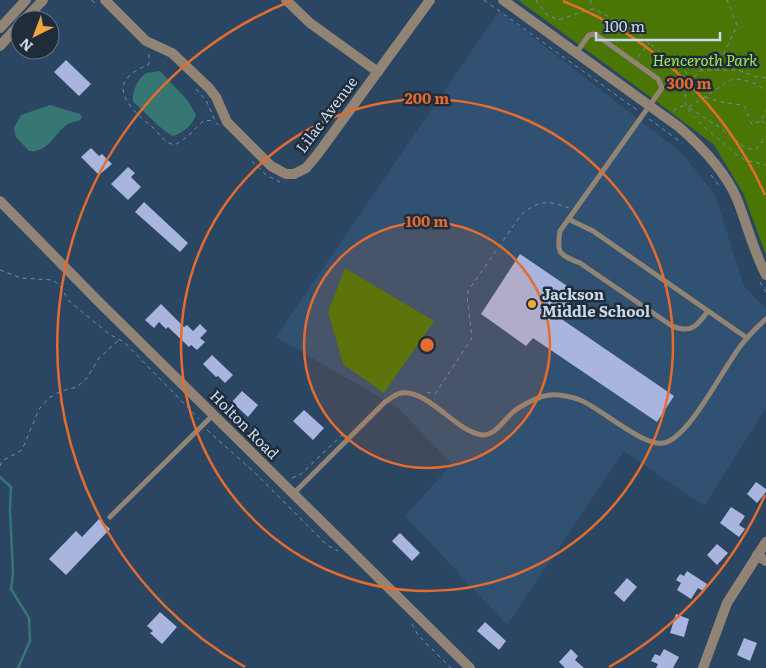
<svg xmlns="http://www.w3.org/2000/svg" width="766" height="668" viewBox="0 0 766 668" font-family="Literata,serif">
<rect width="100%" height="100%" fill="#2b4663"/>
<path fill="#315172" d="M499,11L682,153L715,195L744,286L766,309V408L704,506L624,451L507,625L405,516L452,464L398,408L276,337Z"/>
<path fill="#497605" d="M518,0H766V255L743,193L714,145L660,104Z
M345,268L434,321L384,393L343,364L328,312Z"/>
<path fill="#367774" d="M160,71L188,101L196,115C191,127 184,132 173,136C157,127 147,113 133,102C132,92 137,78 147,73C150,72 156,72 160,71Z
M50,105L80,114L82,117L80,120C76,122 72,122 68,124C53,134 49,153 29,151L16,137L14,128L21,115Z"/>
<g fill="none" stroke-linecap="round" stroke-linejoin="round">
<path stroke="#367774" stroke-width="2.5" d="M0,477L11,487L10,510L13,573L11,589L29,618L30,641L18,668"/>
</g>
<path fill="#a9b5de" d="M66,60L91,84L79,96L54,72Z
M91,148L99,156L102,154L112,164L99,175L81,157Z
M128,167L135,173L131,177L141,187L128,200L111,184Z
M144,202L188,243L180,252L135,212Z
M520,254L576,292L560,318L674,396L657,422L533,338L526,346L481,314Z
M161,304L184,327L187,325L193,331L200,324L207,331L200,338L205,342L197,350L191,345L189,347L168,327L166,329L159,322L154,328L145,320Z
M212,355L233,375L225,383L218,376L216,377L203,364Z
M242,391L258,405L248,417L232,402Z
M304,410L324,428L313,440L293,421Z
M756,482L766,489V492L757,503L747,494Z
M731,507L745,516L739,525L745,529L739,537L720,523Z
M99,519L110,529L66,575L49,559L76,531L82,537Z
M400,533L420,553L412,561L392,541Z
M717,544L728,553L717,565L707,555Z
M687,571L707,584L703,591L698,588L691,599L677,590L681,583L676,580L680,574L684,576Z
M627,578L637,587L624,602L614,593Z
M160,612L177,627L162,644L150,633L153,631L147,626Z
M676,614L689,619L684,637L670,633Z
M485,622L506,641L499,650L477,631Z
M744,638L757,643L750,661L737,655Z
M571,649L578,656L575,660L584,668H565L559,662Z
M664,649L679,657L673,668H656L658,664L651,661L655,654L660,656Z"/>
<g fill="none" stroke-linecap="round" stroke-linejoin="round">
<path stroke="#768ca4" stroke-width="1" stroke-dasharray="4 4" stroke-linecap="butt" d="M92,0L96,5
M484,0L637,110
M536,0L546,14L558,20L591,9L598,11L637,32L663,55L680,64L703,70
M590,0L594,9
M149,54V64C142,68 135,70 129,76C111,93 139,116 151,126C160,133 163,143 175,145L187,137L204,120L214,121
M638,57L649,43
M680,64L686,72L688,80
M717,69L737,25L727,0
M766,78L757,77L738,70H703L688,81C686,89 684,96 686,105C688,116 727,146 737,155L745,160L766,165
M196,89L206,100L215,121L218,125
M705,97L722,102L742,105L745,107L750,121L752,124L761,121L766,110
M689,107L732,79C743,78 758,84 766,91
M689,108L719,127L747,149H756L766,136
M674,111L676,108L686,105
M649,119L682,143
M762,121L766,125
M252,161L266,175L280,182
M711,175L719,186
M0,270L21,278L53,280L60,286L69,301L109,334L124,342L199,419
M760,282L766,292
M427,392L435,394L472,338L467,296L468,291L521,215C538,200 549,200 569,208
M207,430L253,471L327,545L338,551
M0,466L2,461L22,450L39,409L49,398L61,391L77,387L87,378L99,358L119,340
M292,478L300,475L343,434
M412,624L418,635L451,668"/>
<path stroke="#918475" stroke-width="5" d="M576,53L589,35L595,34L658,79L662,88L560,231C556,254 560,255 580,263L672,326C691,334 697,326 708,311
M568,219L593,231L747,338
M293,494L385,402C390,399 395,394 401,393C422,389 448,419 466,429C472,432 477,435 484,435C496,434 504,420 513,412C520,406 541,395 550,395C558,394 573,397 580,400C601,408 647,451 667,442C693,431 723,368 742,344C749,335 757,327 766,319
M110,517L213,415"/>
<path stroke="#918475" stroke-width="10" d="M105,0L146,41L172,53L209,88L216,97L227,122L271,166L286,174H294L306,168L317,155L430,0
M286,0L310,23L378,72
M503,0L679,127C702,147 725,171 737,199C747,224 753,250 766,275
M757,555L766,561
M703,668L727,603L766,542"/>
<path stroke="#918475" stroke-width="10" d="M24,20L43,0
M0,28L26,0
M0,46L20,24
M0,201L98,301L470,668"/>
</g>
<circle cx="427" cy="345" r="123" fill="#e46c2e" fill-opacity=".12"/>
<g fill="none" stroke="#e46c2e" stroke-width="2.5">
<circle cx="427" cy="345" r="123"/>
<circle cx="427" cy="345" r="246"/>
<path d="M765 495A370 370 0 0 1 609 667M245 667A370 370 0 0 1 291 1M563 1A370 370 0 0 1 765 195"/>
</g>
<circle fill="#f0a63f" stroke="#202c39" stroke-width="2" cx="532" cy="304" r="5"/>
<g text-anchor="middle" stroke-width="5" stroke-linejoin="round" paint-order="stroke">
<g font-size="15" font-style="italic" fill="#a1e951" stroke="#202c39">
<text x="705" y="66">Henceroth Park</text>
</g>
<g font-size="15" fill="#cadaec" stroke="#202c39">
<text transform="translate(327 115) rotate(-53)" y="5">Lilac Avenue</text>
<text transform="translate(244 425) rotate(45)" y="5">Holton Road</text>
</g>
<g font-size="15" font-weight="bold" fill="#cadaec" stroke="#202c39" text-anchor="start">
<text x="542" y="300">Jackson<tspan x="542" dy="17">Middle School</tspan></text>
</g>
</g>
<circle cx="427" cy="345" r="8" fill="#e46c2e" stroke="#202c39" stroke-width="2.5"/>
<g font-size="15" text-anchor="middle" font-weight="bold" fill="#e46c2e" stroke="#202c39" stroke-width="5" stroke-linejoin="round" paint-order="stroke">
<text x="689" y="89">300 m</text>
<text x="427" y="104">200 m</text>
<text x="427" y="227">100 m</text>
</g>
<g transform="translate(35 35) rotate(222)"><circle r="24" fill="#202c39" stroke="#647281"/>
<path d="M0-4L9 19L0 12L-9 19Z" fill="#f0a63f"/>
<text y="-8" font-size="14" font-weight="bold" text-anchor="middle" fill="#cadaec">N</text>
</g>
<path d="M596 32v8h124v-8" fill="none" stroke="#cadaec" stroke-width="2.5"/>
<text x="604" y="32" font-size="15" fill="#cadaec" stroke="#202c39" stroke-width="4" paint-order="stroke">100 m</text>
</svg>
